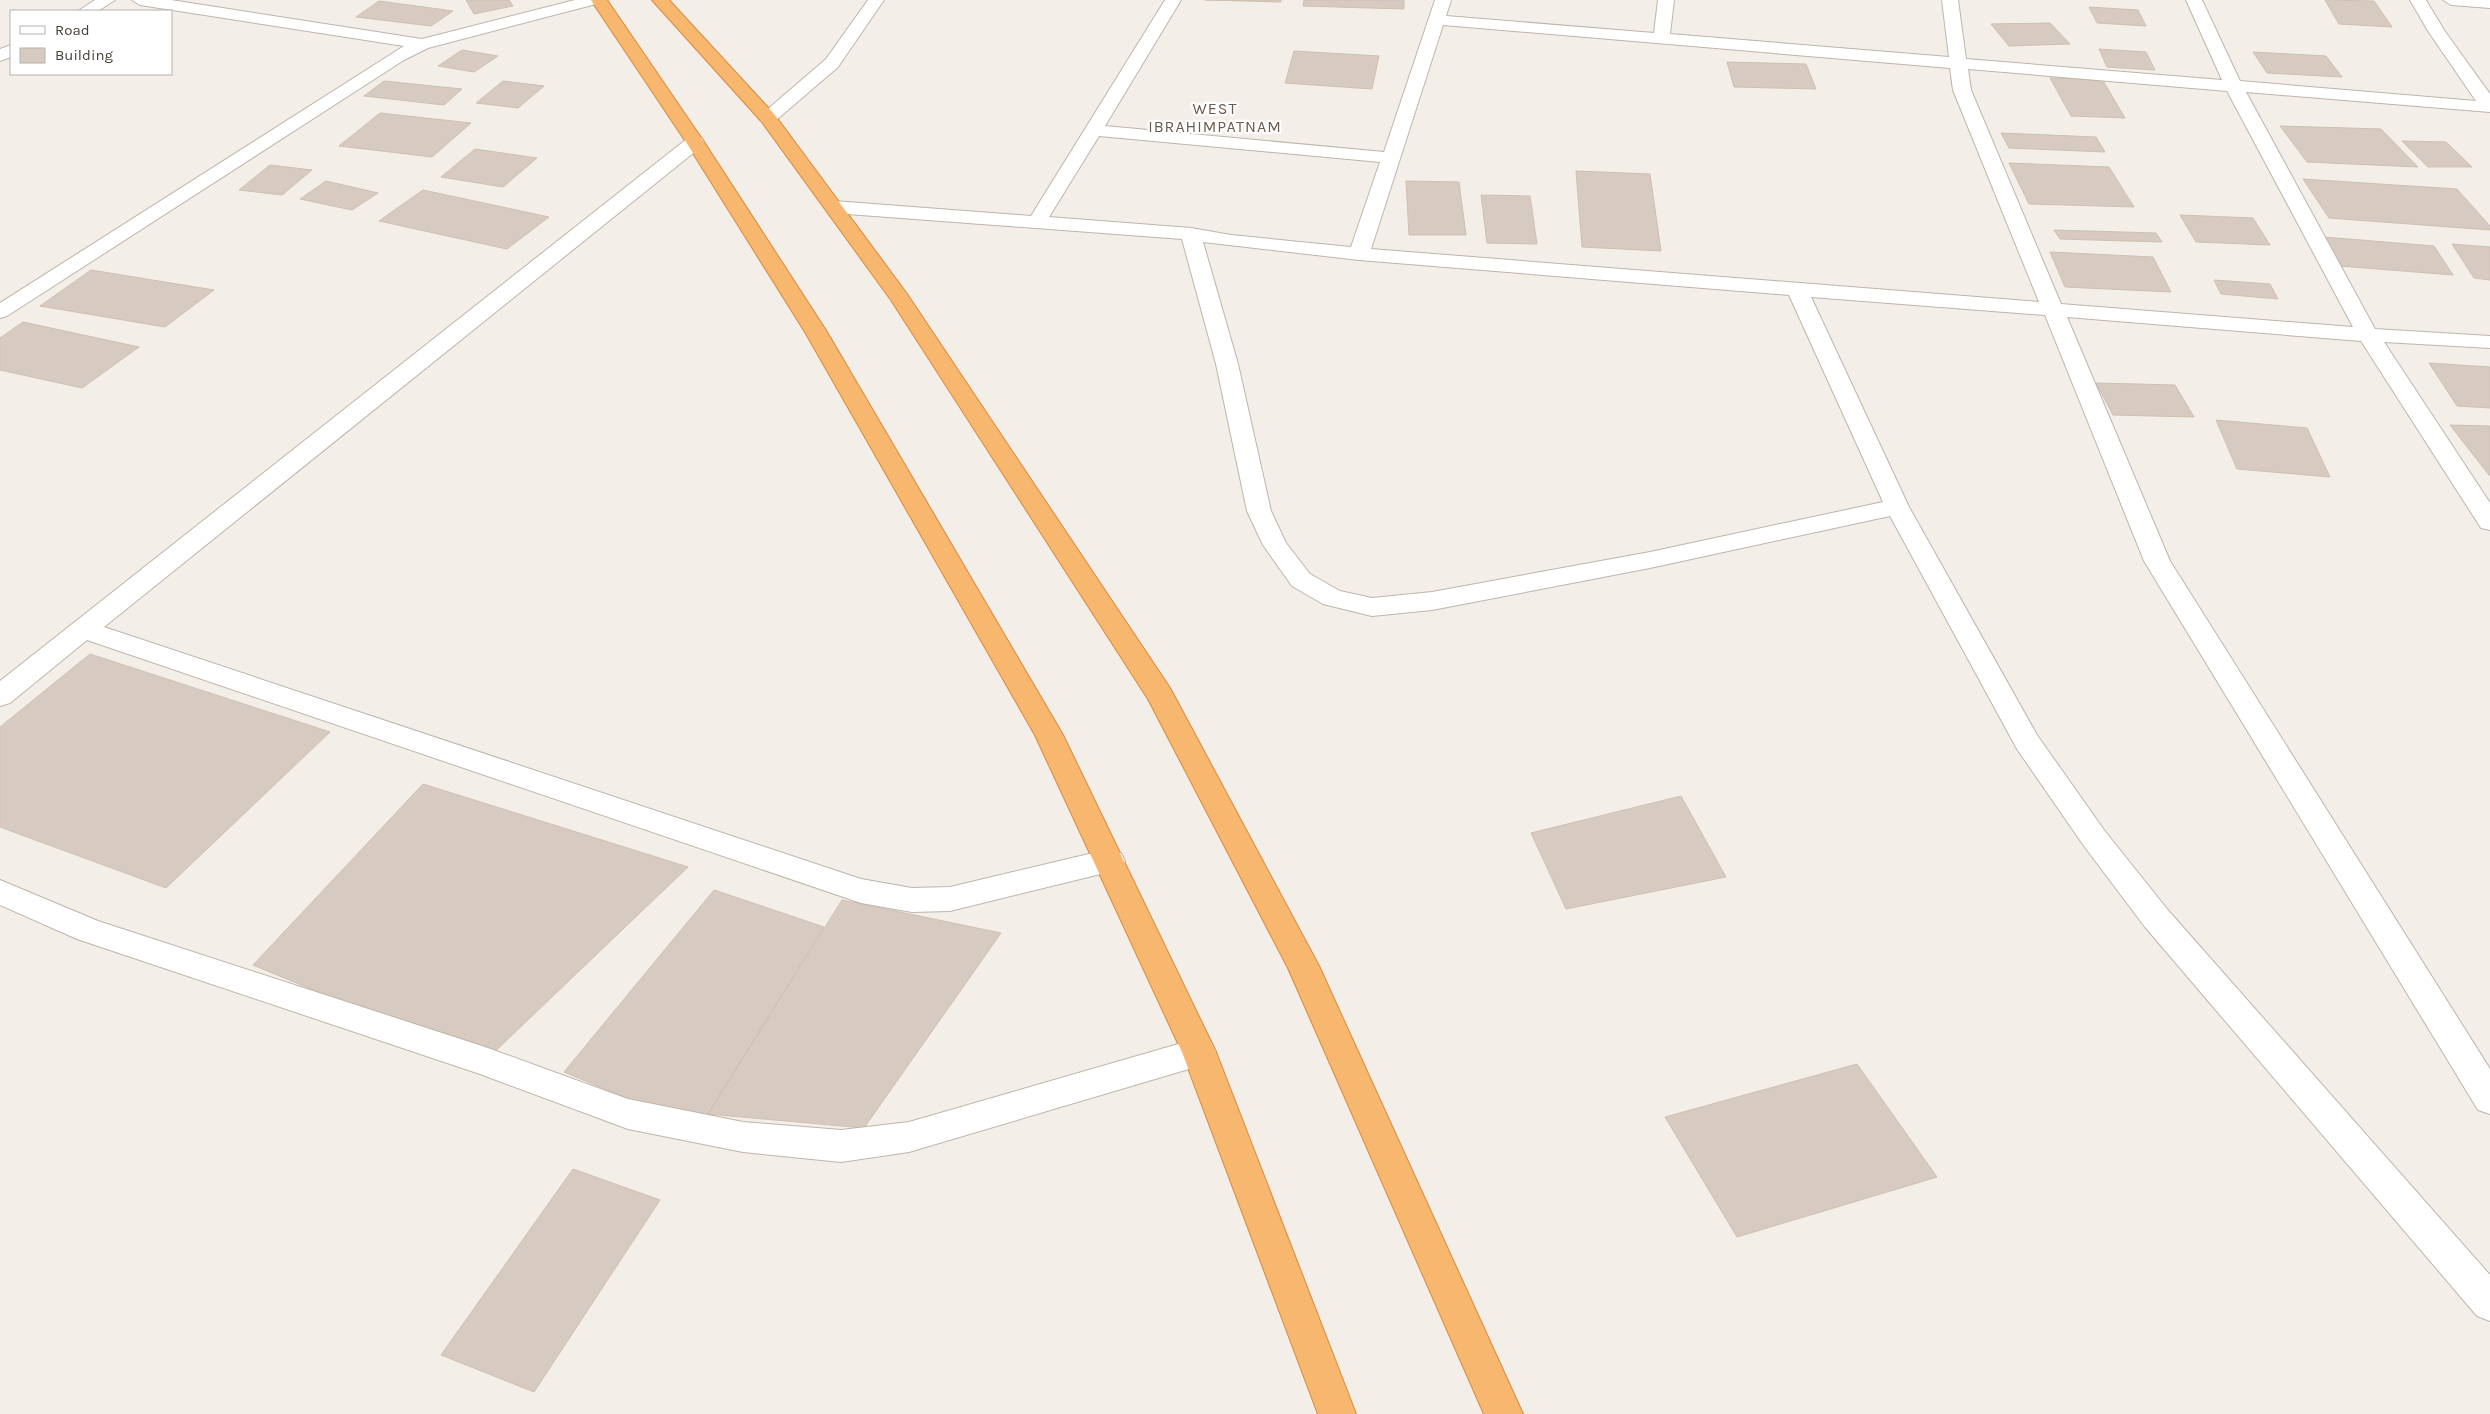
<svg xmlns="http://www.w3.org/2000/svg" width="2490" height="1414" viewBox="0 0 2490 1414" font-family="Karla,sans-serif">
<rect width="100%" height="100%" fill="#f3eee8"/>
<path fill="#d7cbc1" stroke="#cfbfb1" d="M466,0H509L513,6L474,14Z
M1205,0H1281V2Z
M1304,0H1404V9L1303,6Z
M2325,0L2374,1L2392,27L2339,24Z
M379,1L453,11L431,26L356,17Z
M2089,7L2138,10L2146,26L2097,23Z
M2050,23L2070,44L2009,46L1991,24Z
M2099,49L2146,52L2155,70L2107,67Z
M462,50L498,56L474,72L438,66Z
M1294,51L1379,56L1372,89L1285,83Z
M2253,52L2326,56L2342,77L2267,73Z
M1727,62L1806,64L1816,89L1734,87Z
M2050,78L2102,79L2125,118L2071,116Z
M384,81L462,89L444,105L364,96Z
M503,81L544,86L518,108L476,103Z
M380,113L471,123L432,157L339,146Z
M2280,126L2381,129L2418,167L2307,162Z
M2001,133L2096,137L2105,152L2009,148Z
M2402,141L2446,142L2472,167H2428Z
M475,149L537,158L503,187L441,177Z
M2009,163L2109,167L2134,207L2029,204Z
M270,165L312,170L282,195L239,190Z
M1576,171L1650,174L1661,251L1582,247Z
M2303,179L2457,189L2490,226V230L2329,218Z
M326,181L378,193L352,210L300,199Z
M1406,181L1459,182L1466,235H1409Z
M423,190L549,217L507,249L379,221Z
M1481,195L1530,196L1537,244L1487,243Z
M2180,215L2253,218L2270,245L2196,242Z
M2054,230L2156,233L2162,242L2060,239Z
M2324,237L2434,246L2453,275L2340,266Z
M2452,244L2490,247V280L2474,278Z
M2050,252L2153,257L2171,292L2065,287Z
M91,270L214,290L165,327L40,306Z
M2214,280L2270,284L2278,299L2221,294Z
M23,322L139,347L82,388L0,370V338Z
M2429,363L2490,367V408L2457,406Z
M2096,383L2175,385L2194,417L2113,415Z
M2216,420L2307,428L2330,477L2237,469Z
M2450,425L2490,426V475H2489Z
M90,654L330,732L166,888L0,827V727Z
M423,784L688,867L485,1061L253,965Z
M1681,796L1726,877L1566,909L1531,833Z
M714,890L824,927L699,1128L564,1072Z
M842,900L1001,933L864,1128L708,1114Z
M1857,1064L1937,1177L1737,1237L1665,1117Z
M573,1169L660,1200L534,1392L441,1355Z"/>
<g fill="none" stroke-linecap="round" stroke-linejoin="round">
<defs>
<path id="street" d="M95,0H115L98,11H78Z
M132,0H171L422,39L575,0H602L600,3L428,48L404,60L7,316L0,318V303L404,46L140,5Z
M868,0H884L838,67L774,122H762L759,118L762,114L826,59Z
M1165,0H1181L1105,126L1384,152L1435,0H1451L1446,16L1654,33L1658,0H1674L1670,34L1949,57L1942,0H1958L1966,59L2222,80L2186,0H2202L2240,81L2476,101L2428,31L2410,0H2426L2444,30L2490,94V112L2246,92L2375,329L2490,336V348L2384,342L2490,503V530L2481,528L2361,341L2067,317L2170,561L2490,1069V1114L2478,1110L2144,561L2045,315L1811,297L1909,507L2037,735L2104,830L2167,909L2490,1275V1321L2477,1316L2145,927L2084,846L2017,749L1890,516L1650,568L1432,610L1372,616L1323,604L1292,586L1263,545L1247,511L1216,364L1182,239L834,213L827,211L824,207L827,203L834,201L1031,216ZM1443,25L1950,68L1953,90L2039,302L1371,249ZM1968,69L2227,91L2353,327L2061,304L1971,90ZM1099,136L1380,162L1351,247L1231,235L1191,228L1049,217ZM1203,242L1359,260L1789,295L1883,502L1650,552L1432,592L1372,598L1340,591L1310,574L1286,543L1271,511L1238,364Z
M2443,0H2490V8L2451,5Z
M11,45V57L0,61V49Z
M695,136L702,138L704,142L702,146L104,627L861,879L912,888L950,887L1110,849L1121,853L1125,861L1121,869L950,911L912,912L861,903L87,640L10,703L0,706V681L688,138Z
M0,880L98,921L485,1047L628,1099L743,1122L841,1130L909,1122L1199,1038L1211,1042L1216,1052L1211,1062L1199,1066L909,1152L841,1162L743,1152L628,1129L480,1074L77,939L0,905Z"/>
<path id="highway" d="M591,0H607L704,142L827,332L1063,735L1216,1052L1356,1414H1318L1182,1052L1035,735L805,332L686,142Z
M652,0H669L774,114L907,294L1170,688L1319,966L1523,1414H1484L1288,968L1148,699L891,300L762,122Z"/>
</defs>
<use href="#street" stroke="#beb5ab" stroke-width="2"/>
<use href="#highway" stroke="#d78a3e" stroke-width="2"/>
<use href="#street" fill="#fff" fill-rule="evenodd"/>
<use href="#highway" fill="#f8b76e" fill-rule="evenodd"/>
</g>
<g text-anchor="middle" stroke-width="4.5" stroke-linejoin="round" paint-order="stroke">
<g font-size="16" letter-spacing="1" fill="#695a4e" stroke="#fff">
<text x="1215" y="114">WEST<tspan x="1215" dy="18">IBRAHIMPATNAM</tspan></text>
</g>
</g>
<rect x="10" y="10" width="162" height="65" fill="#ffffff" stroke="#b5b2af"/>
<rect x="20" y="26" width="25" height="8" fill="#ffffff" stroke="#b5b2af"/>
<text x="55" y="35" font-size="15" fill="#463e37">Road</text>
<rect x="20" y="48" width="25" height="15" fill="#d7cbc1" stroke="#b5b2af"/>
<text x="55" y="60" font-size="15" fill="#463e37">Building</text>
</svg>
